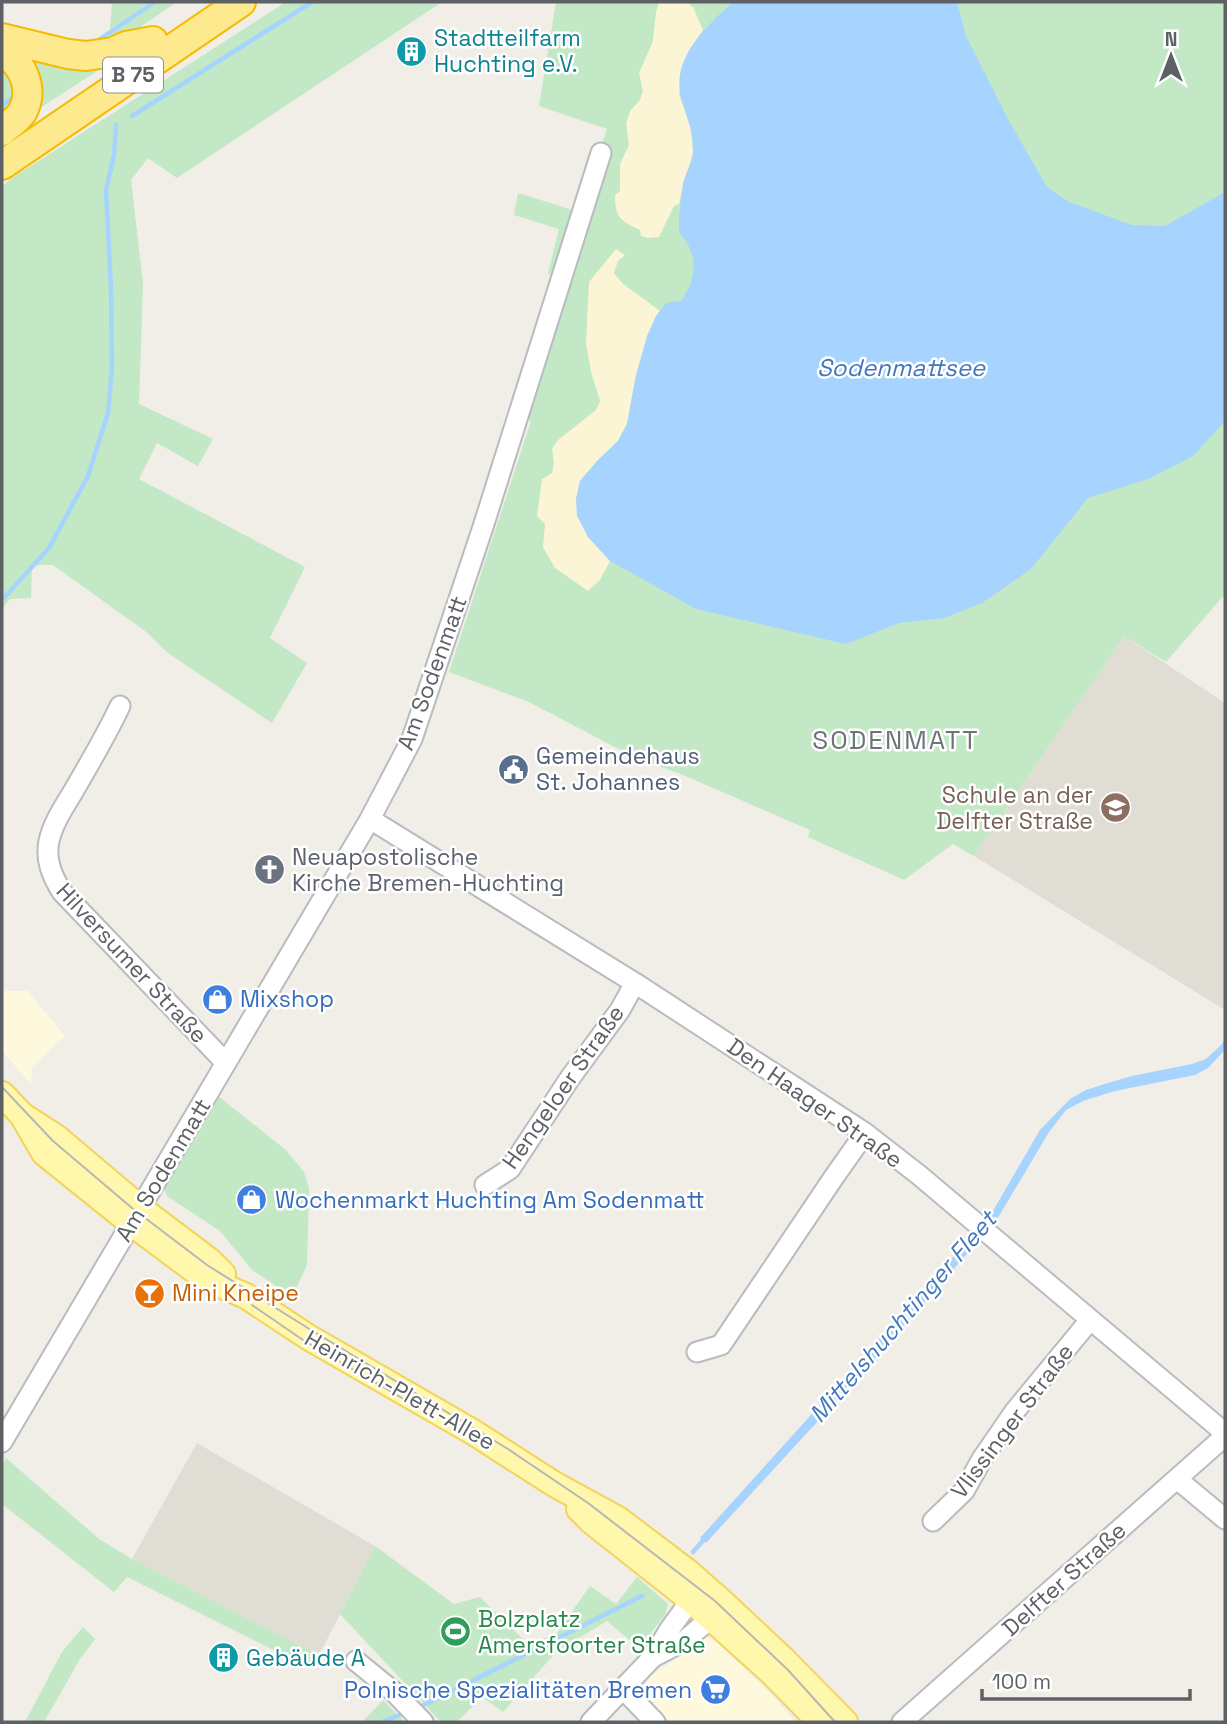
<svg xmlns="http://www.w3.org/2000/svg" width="1227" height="1724" viewBox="0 0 1227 1724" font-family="'Space Grotesk',sans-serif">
<rect width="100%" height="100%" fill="#f0eee6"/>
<path fill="#fef9dd" d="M5,991H28L65,1036L32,1067L31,1084L2,1051V992Z
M706,1638H713L771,1694L795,1722H670L646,1695L645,1686L649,1677Z"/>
<path fill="#e0ded4" d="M1124,636L1225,703V1010L974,856Z
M197,1443L375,1546L319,1655L132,1559Z"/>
<path fill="#c2e8c5" d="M112,2H177L127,36L109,41Z
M286,2H442L177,178L148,158L131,180L143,283L139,404L213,439L198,466L157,443L139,479L305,567L270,638L307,663L272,723L168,653L145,631L53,565H32L31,598L10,599L2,609V187L9,180Z
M556,2H1225V594L1166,662L1124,636L974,856L953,844L904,880L808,837L810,830L683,775L632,756L529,702L449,672L531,421L511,412L554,279L548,273L559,229L514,215L518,193L576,211L592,175L607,129L539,106Z
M18,50L114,60L31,114Z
M2,63L18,90L14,111L2,119Z
M218,1096L286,1150L304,1172L309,1189L307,1265L292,1297L252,1270L220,1231L167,1196L164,1187Z
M6,1458L99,1539L132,1559L319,1655L310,1668L127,1577L114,1592L2,1504V1465Z
M375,1546L454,1604L480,1597L528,1644L556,1634L590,1586L616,1604L637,1577L668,1604L665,1615L639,1648L607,1621L557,1651L503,1712L482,1697L457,1722H441L340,1614Z
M83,1627L95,1639L80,1659L44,1722H25L62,1652Z
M383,1700L405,1722H362Z"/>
<path fill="#fbf5d6" d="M659,2H687L693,7L703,30L688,52L679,94L691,129L693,153L684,182L679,204L674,206L659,237L648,238L641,236L640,230C621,221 615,218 615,195L620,191V164L629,145L626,124L630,111L640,100L643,91L639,73L653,41L656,12Z
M616,249L625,255L618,261L614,273L622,283L660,311L656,316L636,375L627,424L618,441L598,460L580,481L576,499L588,537L610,561L600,580L588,591L555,568L543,547L545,524L537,516L542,479L552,473L554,463L552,449L558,440L596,410L600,401L591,372L586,343L589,282Z"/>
<path fill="#a7d3ff" d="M733,2H957L966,36L1008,119L1047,187L1069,202L1132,225L1165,226L1225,192V421L1193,456L1148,479L1088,498L1031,569L982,603L944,618L899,623L846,644L696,609L610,561L588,537L577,516L576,499L580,481L598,460L618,441L627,424L636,375L647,336L656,316L666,303L681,301C698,278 698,253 679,232C679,216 680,200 683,184C685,174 692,164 693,153C695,136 687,117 682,101C669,59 706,27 733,2Z
M1225,1039V1050L1208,1068L1195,1075L1115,1091L1083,1101L1066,1110L1049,1132L996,1221L862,1373L706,1543L700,1538L990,1216L1040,1130L1070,1099L1086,1090L1108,1083L1132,1076L1192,1064L1206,1059L1220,1046Z"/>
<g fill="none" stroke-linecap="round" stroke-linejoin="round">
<path stroke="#a7d3ff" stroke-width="4.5" d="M94,43L155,2
M2,105L16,96
M132,116L312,2
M2,600L49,548L88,476L108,413L112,369L111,288L106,190L114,155L116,125
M693,1552L707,1536
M418,1708L642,1596
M382,1722L407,1712"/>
<defs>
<path id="minor" d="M120,706C106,736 89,764 73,792C64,807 53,823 49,841C45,860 52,876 62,892L226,1063
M370,819L635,983L865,1133L919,1175L1225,1433
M485,1185L510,1169L570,1078L620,1010L635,983
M697,1352L721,1345L834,1177L865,1133
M2,1442L370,819L412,739L483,527L601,153
M1177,1479L1225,1519
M933,1521L964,1491L982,1459L1015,1411L1090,1320
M356,1661L394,1692L423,1722
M623,1689L655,1722
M591,1722L653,1657L669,1630L691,1600L716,1597L711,1618L684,1641L653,1657
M902,1722L1225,1436"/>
<path id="major" d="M2,1094L22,1115L56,1137L140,1208L210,1261L223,1274
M22,1115L44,1153L131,1223L206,1279L246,1296L308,1337L473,1432L554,1484L618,1519L688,1572L721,1601L783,1659L845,1722
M579,1509L591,1521L691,1600L771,1672L820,1722"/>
<path id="highway" d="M2,38L68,54L86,56L113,52L126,46L153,41
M2,52C23,63 34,88 23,111C19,119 8,125 2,131
M2,165L241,2"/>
</defs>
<use href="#minor" stroke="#b8bbc0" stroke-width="23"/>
<use href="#major" stroke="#f4d35b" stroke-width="28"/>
<use href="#highway" stroke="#f6ba00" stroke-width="32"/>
<use href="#minor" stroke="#fff" stroke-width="19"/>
<use href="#major" stroke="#fff7ac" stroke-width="24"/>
<use href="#highway" stroke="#feea8e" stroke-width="28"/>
<path stroke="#b6b7b7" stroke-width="2" d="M2,1087L53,1141L132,1208L207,1265L311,1330L508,1449L588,1503L715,1601L788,1670L835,1722
M252,1305L303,1340L419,1408"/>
</g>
<defs>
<symbol id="building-disc" viewBox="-11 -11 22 22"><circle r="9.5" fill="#0f9aa8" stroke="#fff"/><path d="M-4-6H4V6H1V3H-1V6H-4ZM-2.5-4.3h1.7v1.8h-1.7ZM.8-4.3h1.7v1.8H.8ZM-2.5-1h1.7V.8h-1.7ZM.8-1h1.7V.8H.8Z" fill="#fff"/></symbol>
<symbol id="civic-disc" viewBox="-11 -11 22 22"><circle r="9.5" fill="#5c6f8a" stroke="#fff"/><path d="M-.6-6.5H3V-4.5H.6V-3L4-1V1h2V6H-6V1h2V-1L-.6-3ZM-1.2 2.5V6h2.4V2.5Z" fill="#fff"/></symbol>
<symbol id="school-disc" viewBox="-11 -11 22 22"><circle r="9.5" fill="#8d6e63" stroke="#fff"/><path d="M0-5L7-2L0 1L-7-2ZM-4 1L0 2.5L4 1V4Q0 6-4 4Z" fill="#fff"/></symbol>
<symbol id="church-disc" viewBox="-11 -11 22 22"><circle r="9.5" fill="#6b7280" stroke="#fff"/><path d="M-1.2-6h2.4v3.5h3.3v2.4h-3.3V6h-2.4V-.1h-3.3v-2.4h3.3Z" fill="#fff"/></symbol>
<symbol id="shop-disc" viewBox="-11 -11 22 22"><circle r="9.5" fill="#3f7fe0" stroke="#fff"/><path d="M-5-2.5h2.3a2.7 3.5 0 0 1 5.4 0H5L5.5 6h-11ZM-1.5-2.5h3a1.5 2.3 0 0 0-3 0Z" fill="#fff"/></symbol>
<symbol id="bar-disc" viewBox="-11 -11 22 22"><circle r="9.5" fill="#e8710a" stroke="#fff"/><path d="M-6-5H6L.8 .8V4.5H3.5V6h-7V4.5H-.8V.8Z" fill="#fff"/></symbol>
<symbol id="stadium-disc" viewBox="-11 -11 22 22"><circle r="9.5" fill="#2e9e5b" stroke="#fff"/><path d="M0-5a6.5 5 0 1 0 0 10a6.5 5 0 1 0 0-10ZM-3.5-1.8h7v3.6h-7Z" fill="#fff"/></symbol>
<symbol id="supermarket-disc" viewBox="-11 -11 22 22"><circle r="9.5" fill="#3f7fe0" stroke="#fff"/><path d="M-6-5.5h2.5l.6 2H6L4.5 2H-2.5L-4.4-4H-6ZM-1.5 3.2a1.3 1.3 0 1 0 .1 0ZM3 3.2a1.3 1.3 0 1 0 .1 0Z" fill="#fff"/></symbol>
</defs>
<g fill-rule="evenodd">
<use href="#building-disc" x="394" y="34" width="35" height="35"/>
<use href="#civic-disc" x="496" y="752" width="35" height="35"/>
<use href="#school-disc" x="1098" y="790" width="35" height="35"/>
<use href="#church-disc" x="252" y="852" width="35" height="35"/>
<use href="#shop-disc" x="200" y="982" width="35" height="35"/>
<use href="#shop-disc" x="234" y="1182" width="35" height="35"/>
<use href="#bar-disc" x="132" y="1276" width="35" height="35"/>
<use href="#stadium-disc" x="438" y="1614" width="35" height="35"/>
<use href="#building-disc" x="206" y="1640" width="35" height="35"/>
<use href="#supermarket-disc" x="698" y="1672" width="35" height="35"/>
</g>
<g text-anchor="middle" stroke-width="5" stroke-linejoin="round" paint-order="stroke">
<rect fill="#fff" stroke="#8e9094" stroke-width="2" x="103" y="57.5" width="60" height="35" rx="5"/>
<g font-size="21" font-weight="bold" fill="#5d6166">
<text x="133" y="82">B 75</text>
</g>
<g font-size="23" fill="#0d838f" stroke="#fff" text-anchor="start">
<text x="434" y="46">Stadtteilfarm<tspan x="434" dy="26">Huchting e.V.</tspan></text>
<text x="246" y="1666">Gebäude A</text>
</g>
<g font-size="23" fill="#5d6166" stroke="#fff">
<text transform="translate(432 673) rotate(-70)" y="8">Am Sodenmatt</text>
<text transform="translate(132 963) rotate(47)" y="8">Hilversumer Straße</text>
<text transform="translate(563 1087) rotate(-55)" y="8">Hengeloer Straße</text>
<text transform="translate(815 1103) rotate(35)" y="8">Den Haager Straße</text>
<text transform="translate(163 1170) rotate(-59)" y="8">Am Sodenmatt</text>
<text transform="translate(400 1390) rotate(30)" y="8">Heinrich-Plett-Allee</text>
<text transform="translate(1012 1421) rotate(-53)" y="8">Vlissinger Straße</text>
<text transform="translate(1064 1579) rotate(-42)" y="8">Delfter Straße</text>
</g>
<g font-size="23" fill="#4e5e75" stroke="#fff" text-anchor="start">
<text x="536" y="764">Gemeindehaus<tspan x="536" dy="26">St. Johannes</tspan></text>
</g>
<g font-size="23" fill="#785e54" stroke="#fff" text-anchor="end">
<text x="1093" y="803">Schule an der<tspan x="1093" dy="26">Delfter Straße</tspan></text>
</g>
<g font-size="23" fill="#5b616d" stroke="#fff" text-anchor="start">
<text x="292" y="865">Neuapostolische<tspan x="292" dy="26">Kirche Bremen-Huchting</tspan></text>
</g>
<g font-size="23" fill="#366cbe" stroke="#fff" text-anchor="start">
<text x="240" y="1007">Mixshop</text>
<text x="275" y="1208">Wochenmarkt Huchting Am Sodenmatt</text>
<text x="692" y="1698" text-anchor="end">Polnische Spezialitäten Bremen</text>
</g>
<g font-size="23" fill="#c56008" stroke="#fff" text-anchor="start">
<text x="172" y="1301">Mini Kneipe</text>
</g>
<g font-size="23" fill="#27864d" stroke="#fff" text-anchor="start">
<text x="478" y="1627">Bolzplatz<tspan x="478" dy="26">Amersfoorter Straße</tspan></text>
</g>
<g font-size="24" font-style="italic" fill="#4377bd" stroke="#fff">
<text x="901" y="376">Sodenmattsee</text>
<text transform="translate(903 1317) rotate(-49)" y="8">Mittelshuchtinger Fleet</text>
</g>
<g font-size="26" letter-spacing="2" fill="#6e7378" stroke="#fff">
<text x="896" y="749">SODENMATT</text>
</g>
</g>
<rect width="1227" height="1724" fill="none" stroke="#5d6166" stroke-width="7"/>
<g transform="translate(1171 56)" stroke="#ffffff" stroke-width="5" paint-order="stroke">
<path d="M0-5L12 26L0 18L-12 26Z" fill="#5d6166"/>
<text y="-10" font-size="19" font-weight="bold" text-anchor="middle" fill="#5d6166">N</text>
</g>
<path d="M982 1689v10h208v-10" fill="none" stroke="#5d6166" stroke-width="3.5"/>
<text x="992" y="1689" font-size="21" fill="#5d6166" stroke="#ffffff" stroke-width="5" paint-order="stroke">100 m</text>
</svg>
